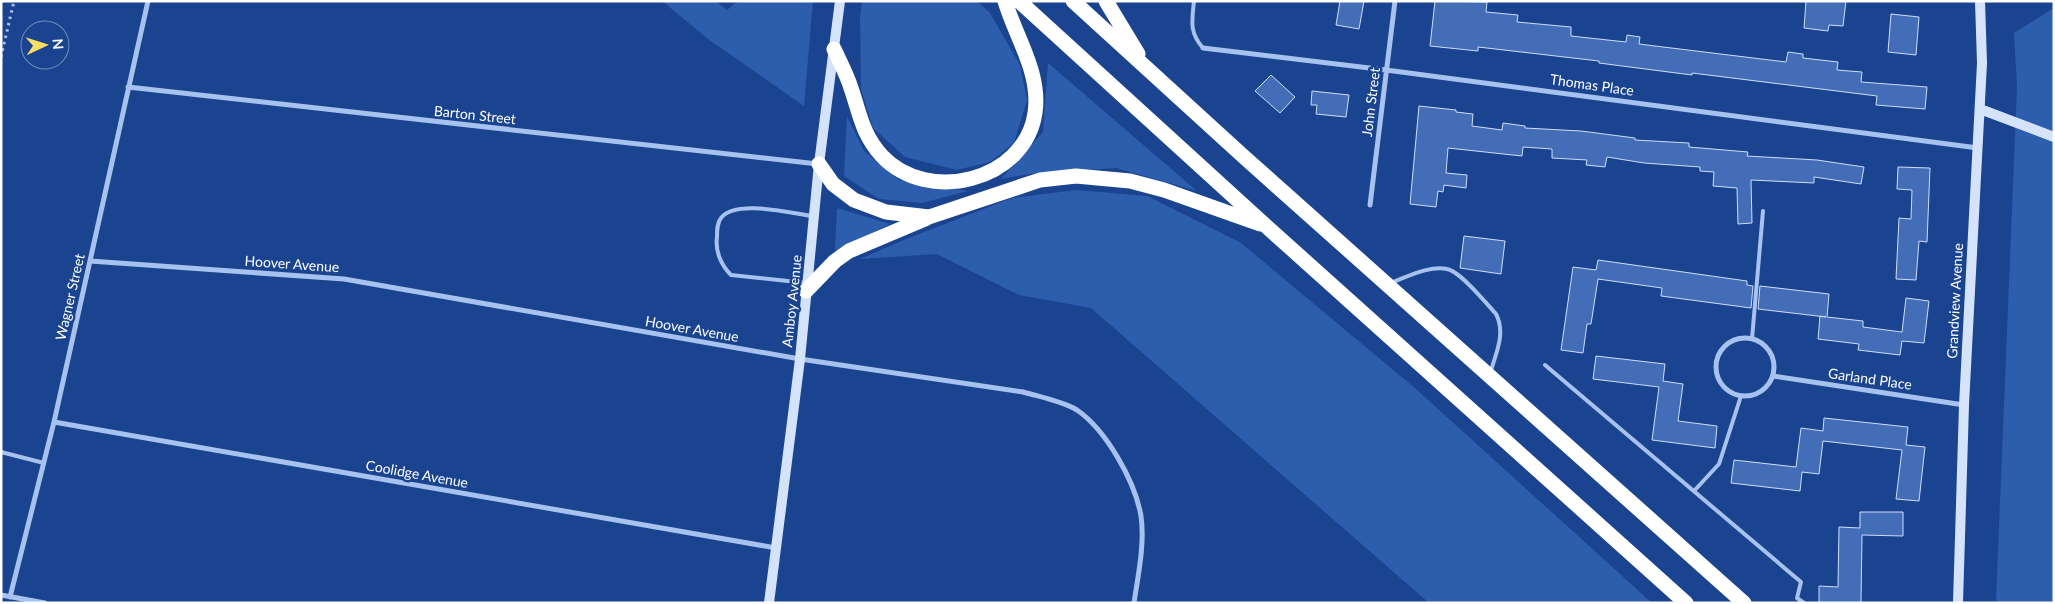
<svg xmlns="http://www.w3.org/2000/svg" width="2055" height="604" viewBox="0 0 2055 604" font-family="Lato,sans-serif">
<rect width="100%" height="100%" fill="#1a448f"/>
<path fill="#2d5dad" d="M662,1H715L727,10L738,1H813L804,106L708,39Z
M862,1H977L990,13L1020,65L1027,100L1014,143L990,162L957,170L905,157L873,128L861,89L860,18Z
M2054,8V603H2001L1996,600L2017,87L2014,33Z
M1048,63L1197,191L1116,168L1036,173L1001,179L1043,132Z
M847,116L864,151L899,180L968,191L922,203L879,199L844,176Z
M1076,190L1147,196L1241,243L1416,389L1652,603H1429L1091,308L1019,295L937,254L860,259L906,239L1012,198Z
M837,208L890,224L835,251Z"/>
<path fill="#436eb7" stroke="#cddefa" d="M1340,1H1364L1359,29L1336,25Z
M1435,1L1487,2L1486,12L1518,15L1517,22L1571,27V36L1626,42L1627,35L1640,37L1639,44L1647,45L1786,62L1788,52L1803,54V58L1838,62L1837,70L1862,72L1861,82L1927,87L1925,109L1876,105L1877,96L1692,73V75L1599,63V61L1478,47V51L1430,46Z
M1806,1H1846L1843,26L1829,25L1828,31L1804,28Z
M1891,14L1919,17L1916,55L1888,52Z
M1271,75L1295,97L1280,113L1255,91Z
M1312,91L1349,95L1346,117L1316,114L1317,105H1311Z
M1419,106L1456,110V112L1473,114L1472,126L1502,130L1503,123L1525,126V128L1581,131L1635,138V140L1689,143V147L1748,152L1747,156L1817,160L1864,167L1861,184L1814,177V183L1751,180L1752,223L1738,224L1737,188L1713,186L1714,172L1700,171V167L1644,163L1607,157L1605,167L1586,165L1587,160L1552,158V149L1523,147L1522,156L1448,148L1446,173L1467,175L1466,188L1444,185L1443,192L1438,191L1436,207L1410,204Z
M1898,167L1930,168L1927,242L1919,241L1916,280L1896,279L1899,218L1911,219L1912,190L1897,189Z
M1464,236L1505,241L1501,274L1460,268Z
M1598,260L1747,281V285L1753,286L1751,308L1661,296L1662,288L1598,279L1591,324H1587L1583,353L1561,350L1573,267L1596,270Z
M1760,286L1829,294L1827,317L1863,321V327L1902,332L1906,298L1929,301L1924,343L1902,341L1900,355L1858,350L1859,344L1818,339L1820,316L1826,317L1758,309Z
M1596,356L1665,364L1663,381L1683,384L1678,421L1717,426L1715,448L1652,440L1659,387L1593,379Z
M1824,418L1908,427L1906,445L1925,447L1919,501L1896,499L1902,450L1823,441L1819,474L1802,472L1800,491L1731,483L1734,460L1796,467L1801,428L1823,431Z
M1860,512H1903V536L1862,535L1861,603H1819V586L1838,587L1839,527L1860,528Z"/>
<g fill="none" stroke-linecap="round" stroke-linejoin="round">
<path stroke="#a7c2ee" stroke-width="3" stroke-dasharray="2.5 4" stroke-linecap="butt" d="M1,57L14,1"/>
<path stroke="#a7c2ee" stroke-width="4" d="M1194,1C1192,21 1189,32 1203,48
M807,283L731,275C721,265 715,251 717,237C717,230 717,223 721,218C735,199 790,213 812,216
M1390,283C1407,277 1430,265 1447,269C1460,271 1486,303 1496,314C1506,333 1496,354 1490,373
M1752,339L1763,211
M1545,365L1801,582L1797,598L1804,603
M1,452L44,463
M1694,491L1719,464L1741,396"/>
<path stroke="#a7c2ee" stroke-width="5" d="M1203,48L1386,70L1978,148
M128,87L818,164
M1370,205L1395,1
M90,261L344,279L800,359L1023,392C1040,397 1062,401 1077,410C1106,430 1135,481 1141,516C1145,543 1138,576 1134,603
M1716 367a29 29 0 1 1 58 0a29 29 0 1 1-58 0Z
M1773,376L1964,405
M54,422L776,548
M1,595L45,603
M10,597L54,422L148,1"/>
<path stroke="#d4e2fa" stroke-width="10" d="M1980,109L2054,137
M769,603L800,359L819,164L840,1
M1958,603L1964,405L1982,63L1980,1"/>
<path stroke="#fff" stroke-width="15" d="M1019,1L1266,226L1686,603
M1073,1L1243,156L1744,603
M1106,1L1138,54
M834,49C840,62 847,75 851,88C860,114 862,134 882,156C928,205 1025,181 1035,113C1041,73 1016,38 1005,1
M819,164L833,184L854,200L886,212L929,217L1040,180L1076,176L1130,181L1164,190L1260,224
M806,291L835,261L849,251L927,218"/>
</g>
<g text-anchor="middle" stroke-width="5" stroke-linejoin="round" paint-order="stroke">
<g font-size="14" fill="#fff" stroke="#1a448f">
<text transform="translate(1592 85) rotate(8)" y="5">Thomas Place</text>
<text transform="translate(1371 102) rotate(-83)" y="5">John Street</text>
<text transform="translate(475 115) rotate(6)" y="5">Barton Street</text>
<text transform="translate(292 264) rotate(4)" y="5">Hoover Avenue</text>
<text transform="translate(70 297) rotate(-77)" y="5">Wagner Street</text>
<text transform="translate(792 301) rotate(-84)" y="5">Amboy Avenue</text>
<text transform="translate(1955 301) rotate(-87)" y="5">Grandview Avenue</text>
<text transform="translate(692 329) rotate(10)" y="5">Hoover Avenue</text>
<text transform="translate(1870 379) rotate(8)" y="5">Garland Place</text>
<text transform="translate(417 474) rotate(10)" y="5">Coolidge Avenue</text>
</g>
</g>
<rect width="2055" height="604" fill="none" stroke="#ffffff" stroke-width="5"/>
<g transform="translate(45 45) rotate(86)"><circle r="24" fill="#1a448f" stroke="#768fbc"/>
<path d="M0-4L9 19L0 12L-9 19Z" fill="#ffde64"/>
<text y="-8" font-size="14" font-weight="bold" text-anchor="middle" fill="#ffffff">N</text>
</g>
</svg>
